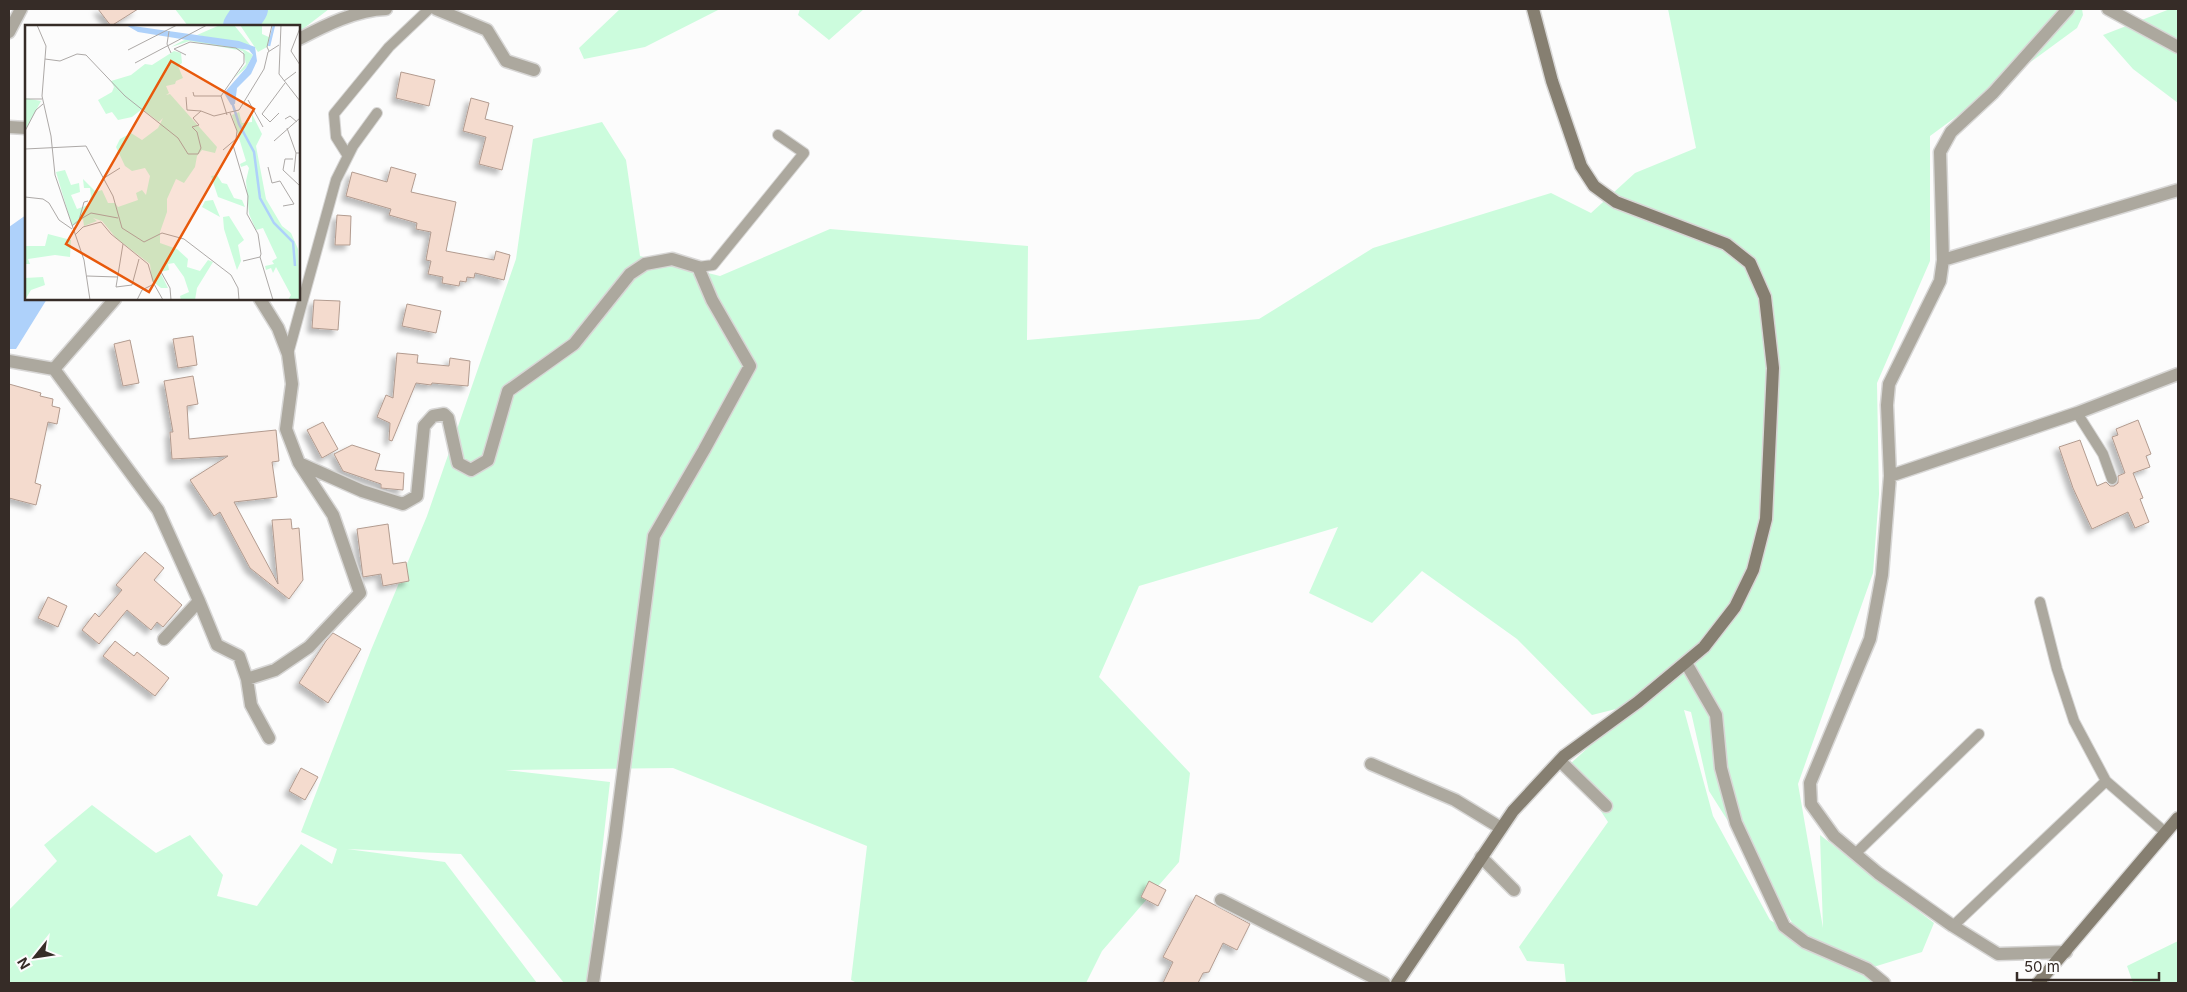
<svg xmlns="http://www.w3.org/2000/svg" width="2187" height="992" viewBox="0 0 2187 992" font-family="Inter,sans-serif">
<defs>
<filter id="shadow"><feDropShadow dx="-4.5" dy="4.5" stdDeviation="2.5" flood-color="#0004"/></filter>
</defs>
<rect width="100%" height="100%" fill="#fcfcfc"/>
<path fill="#ccfcdd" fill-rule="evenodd" d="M175,9H329L299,32V26H188Z
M620,9H720L645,47L584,59L579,48Z
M800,9H864L829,40L798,15Z
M1668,9H2082L2083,15L2077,28L1930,136V261L1877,383L1879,494L1873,573L1798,784L1823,928L1820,835L1934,923L1922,952L1867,969L1888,983H1566L1564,964L1527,961L1519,947L1608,822L1570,764L1636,704L1592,715L1517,639L1422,571L1372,623L1309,593L1338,527L1139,586L1099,677L1190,773L1179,862L1102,951L1086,983H857L851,980L867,846L673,768L505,770L610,782L587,983H564L461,854L347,849L445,862L537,983H9V910L57,861L44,845L92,805L156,853L190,835L223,875L217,896L257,906L301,844L332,864L337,849L301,832L371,650L427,516L516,259L533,139L602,122L626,160L640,256L720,276L830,229L1028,246L1027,340L1259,319L1373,248L1551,193L1591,213L1635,173L1696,148ZM1684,710L1691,712L1709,791L1803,940L1770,920L1713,816Z
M2170,9H2178V103L2133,69L2103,35Z
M2178,941V983H2133L2127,966Z"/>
<path fill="#aed1fa" d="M26,215V299H47L16,349H9V227Z"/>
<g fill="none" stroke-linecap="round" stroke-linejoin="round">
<path stroke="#aed1fa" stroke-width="34" d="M240,26L251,9"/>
</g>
<path fill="#f4dbce" stroke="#b29b8f" filter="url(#shadow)" d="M98,9H138L111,26Z
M401,72L435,80L429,106L396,98Z
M471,98L489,103L485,119L513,126L502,170L479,164L486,137L463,131Z
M391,167L416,174L411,192L456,202L446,251L494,260L496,251L510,255L504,280L475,273L474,278L467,277L466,282L460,281L459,286L442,283L443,277L428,274L431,261L426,260L431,232L416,229L417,223L389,215L391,209L346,196L352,172L387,182Z
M337,215L351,216L350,245H335Z
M314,300L340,301L338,330L312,328Z
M407,304L441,311L436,333L402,326Z
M193,336L197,365L178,368L173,339Z
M130,340L139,383L123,386L114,344Z
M397,353L418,355L417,363L449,366L450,358L470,361L468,386L432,383L431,385L416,383L392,441L389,440L390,423L377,417L386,395L393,398Z
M193,376L198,404L187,406L189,439L276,430L279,461L272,462L277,497L234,502L278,584L272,520L291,519L292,529L299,528L303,580L289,599L250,568L220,512L214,516L190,480L228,456L172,459L170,432H173L164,381Z
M9,384L41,393L40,396L53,399L52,406L60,408L57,424L48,422L35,483L41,485L36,505L9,498Z
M2138,420L2151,454L2146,456L2150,467L2133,473L2143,498L2140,499L2149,522L2135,528L2128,512L2092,529L2073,488L2059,447L2080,440L2097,486L2106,482L2110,486H2114L2118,483V476L2125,473L2112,437L2118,435L2116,429Z
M323,422L338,449L322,458L307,430Z
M352,445L380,454L375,470L404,473L403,490L381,488V484L343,471L334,454Z
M388,524L393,564L406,562L409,581L383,586L381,574L363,577L357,529Z
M145,552L164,568L154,580L182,605L163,627L157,622L151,630L127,610L99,644L82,630L95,613L99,617L122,590L116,585Z
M48,597L67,606L58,627L38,618Z
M333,633L361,649L328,703L299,683L326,641Z
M115,641L134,656L137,652L169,678L155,696L103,656Z
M301,768L318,777L305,800L289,791Z
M1149,881L1166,890L1158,906L1141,897Z
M1196,895L1250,924L1237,950L1223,943L1209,972L1203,973L1198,983H1163L1173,962L1163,957Z"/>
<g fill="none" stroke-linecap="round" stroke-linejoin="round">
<defs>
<path id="lane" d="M348,156L336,137L334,114L389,47L429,9
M698,267L713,265L804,153L778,135
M288,354L336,180L353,146L377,113
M2077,413L2103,454L2112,479
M2040,602L2057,669L2074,721L2106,781
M1856,853L1979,734
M1953,926L2106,781L2166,833"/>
<path id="street" d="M436,9L487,30L506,61L534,70
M2108,9L2178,47
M9,32L21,9
M299,39C326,25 356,10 386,9
M9,127L26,128
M1943,260L2178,190
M115,299L54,369L158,510L199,601L164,639
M260,299L278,328L288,354L292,384L286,429L299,463L362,491L403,504L417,496L424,426L433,416L444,414L448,418L458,463L471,470L488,460L508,391L574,344L630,274L645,264L672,259L698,267L712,300L750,366L704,450L654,536L615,836L593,983
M9,361L54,369
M1890,476L2077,413L2178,374
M199,601L217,645L239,656L247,679L251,705L269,738
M1686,663L1716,715L1721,768L1736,823L1784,926L1805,942L1867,969L1884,983
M247,679L275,670L309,647L360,593L333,515L299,463
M1560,761L1606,806
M1371,764L1455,800L1501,828
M1481,857L1514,890
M1221,900L1384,983
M2066,952L1998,954L1953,926L1878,873L1834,836L1811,804L1810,783L1870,639L1882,575L1890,476L1887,405L1889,384L1940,281L1943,260L1940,152L1951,132L1993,93L2068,9"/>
<path id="secondary" d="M1397,983L1513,811L1564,756L1638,702L1704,647L1735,607L1753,570L1766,519L1773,368L1765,297L1750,263L1726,244L1616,202L1594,186L1581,166L1552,81L1533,9
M2038,983L2178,818"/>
</defs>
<use href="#lane" stroke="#d8d7d6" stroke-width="12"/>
<use href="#street" stroke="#d8d7d6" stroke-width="15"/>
<use href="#secondary" stroke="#d8d7d6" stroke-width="15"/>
<use href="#lane" stroke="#aca89e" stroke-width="10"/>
<use href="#street" stroke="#aca89e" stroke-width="12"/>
<use href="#secondary" stroke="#867f71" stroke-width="12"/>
</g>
<g transform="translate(25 25)">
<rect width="275" height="275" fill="#fcfcfc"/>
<path d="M195,0H209L226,21L172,10ZM215,0H237V9L246,13L242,22L233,27ZM161,14L213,21L228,30L221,43L209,53L221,39L218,26L165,16L146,22ZM149,26L156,28L157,38L153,41L158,53L151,56L150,59L141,61L144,68L141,70L145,69L192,122L190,128L177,125L172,131L170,142L159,158L151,154L142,174V187L135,207V218L152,224L163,234L162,242L175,246L183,235L188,237L172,263L170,275H156L155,271L164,267L159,252L149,238L143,239L144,245L135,247L143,263H136L127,256L125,239L91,213L77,196L68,193L72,196L59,201L58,194L47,201L31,147L40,145L46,160L54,158L55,167L46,170L52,184L63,180L66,171L65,163H59L58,154L71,167L77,165L83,178H90L93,182L113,175L111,168L117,165L121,170L125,151L120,143L107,146L100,141L91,122L95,114L106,108L117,115L133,103L138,93L134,97L117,84L107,92L93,95L87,87L81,89L73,75L87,67L89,62L86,56L106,50L120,39L127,40ZM0,73L16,76L0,106ZM214,87L217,98L227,97V89L237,109L231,121L241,174L257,201L266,208L273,224L275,275H263L266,270L251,242L248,248L246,243L241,245L240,241L249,239L247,236L252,233L238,203L231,205L224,189L221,156L224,143L222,140L216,142L215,139L221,136L207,90ZM192,150L197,158L202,159L209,173L217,175L220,182L193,172L186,151ZM188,175L195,192L177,182L180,176ZM204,191L219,215L213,220L216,236L212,245L199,204L198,192ZM23,209L46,215L45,232L30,230L3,234L5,239H0V221H20ZM18,252L20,260L6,265L0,275V253Z" fill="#ccfcdd"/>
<path d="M101,0L214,16L230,22L232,36L226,49L212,63L210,79L206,80L199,68L221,43L228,30L224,25L113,7Z" fill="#aed1fa"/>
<path fill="none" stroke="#aed1fa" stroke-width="2.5" d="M244,21L249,0M207,77L214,99L229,127L235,173L249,198L268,217L270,241"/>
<path fill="none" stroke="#ada9a7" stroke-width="1" d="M12,0L21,21L17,71L26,111L30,150L59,235L65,275M256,0L254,49L275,76M275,3L266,26L275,40M144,6L142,19L146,28M103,25L152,0M244,26L242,22L247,0M161,30L149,24L165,17L211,23L219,29V38L196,71M20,34L35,36L52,29L61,30L100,71L153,113L163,129H173L176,123L172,107L167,102L174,100L168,93L176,86L189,91L214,85L239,44L243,27L254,20M110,38L182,0M259,56L271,47M168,67L169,71H196L202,90M161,72L162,85L176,86M0,74H17M223,75L238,102M254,88L245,97L237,89L260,58M260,94L265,91L272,97M262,103L271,128H275M0,106L11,85L18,79M249,116L275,93M208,120L223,171L222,189L233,209L236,229L235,232L218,236M0,124L61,121L88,171L97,203L119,217L137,208L159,214L206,250L213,263L214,275M198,125L211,114L212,106L205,88M268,134H260L258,145L275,161M243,142L247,158L255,156L269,179L258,181M269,147L271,128M79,153L95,143M0,172L18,174L24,178L34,195L47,204M54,195L66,188L93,193M47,201L54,195L59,177L63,176M50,210L58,202L76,197L86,209L123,239L129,259M98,219L91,262L107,260L114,234M235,232L248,275M136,247L145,263L146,275M62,251L92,252M112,275L117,265L129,259L138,275"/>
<path fill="#e8590c" fill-opacity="0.15" stroke="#e8590c" stroke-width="2.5" d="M146,36L229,84L124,267L41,219Z"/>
<rect width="275" height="275" fill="none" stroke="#362c27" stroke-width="2.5"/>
</g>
<rect width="2187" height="992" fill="none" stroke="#362c27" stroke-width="20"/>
<g transform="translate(35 957) rotate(240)" stroke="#fcfcfc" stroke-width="4" paint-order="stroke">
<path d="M0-4L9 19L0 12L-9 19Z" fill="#362c27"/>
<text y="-8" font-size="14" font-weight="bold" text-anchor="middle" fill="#362c27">N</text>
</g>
<path d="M2017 972v8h142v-8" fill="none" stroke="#362c27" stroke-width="2.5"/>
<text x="2024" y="972" font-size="15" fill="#362c27" stroke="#fcfcfc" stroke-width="4" paint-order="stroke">50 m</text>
</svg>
